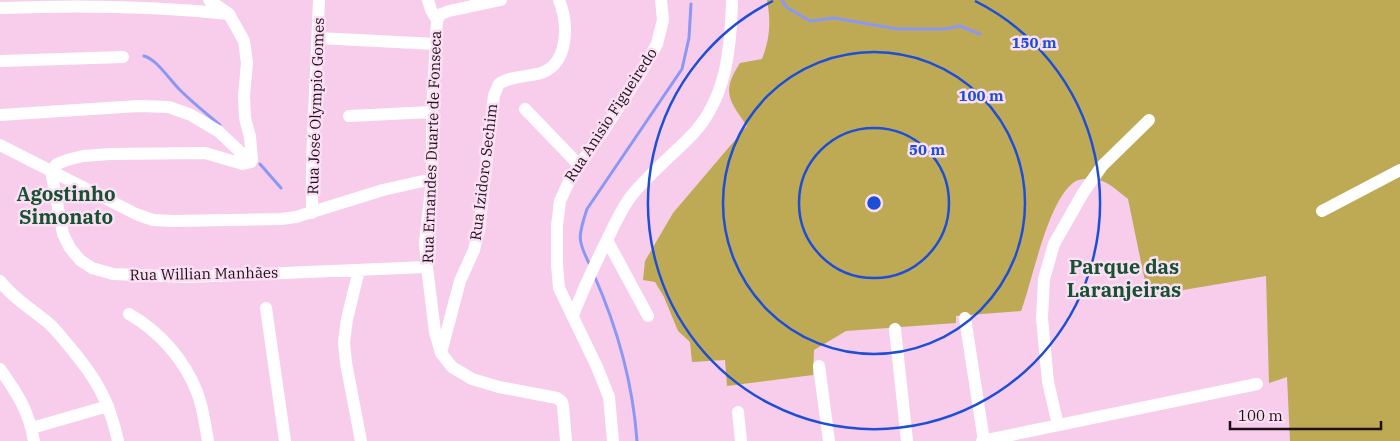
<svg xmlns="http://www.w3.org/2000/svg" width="1400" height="441" viewBox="0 0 1400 441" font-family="'IBM Plex Serif',serif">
<rect width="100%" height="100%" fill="#f7cdeb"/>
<path fill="#beaa55" d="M767,0H1400V441H1290L1287,377L1269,383L1266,276L1148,296L1128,199C1120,193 1109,182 1099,180C1093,179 1081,178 1076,181C1048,197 1033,280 1021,311L956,316V323L846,331L814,350L813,375L727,386L725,360L692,362L690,342L678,331L664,297L655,282L643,280L645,261L673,213L747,126C729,100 721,92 740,63L762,59C770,38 771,22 767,0Z"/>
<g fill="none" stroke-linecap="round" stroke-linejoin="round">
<path stroke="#8b98f3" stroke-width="3" d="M782,0L786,7L810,21L834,18L897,29H945L960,26L980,34
M144,56C157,59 171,82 181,91C193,103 207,114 220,125
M260,164L281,188
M590,265C577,240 578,236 587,209L682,69L689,38L691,4
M594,275C617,327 633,385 637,441"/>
<path stroke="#fff" stroke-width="12" d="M209,0L229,14L244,41L247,63L244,96L245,118L250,137L252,159L251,162
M428,0L431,10L437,20
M501,0L449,11L441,14L437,20L432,112V179L425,243L427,267L435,332L441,353L452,367L472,379L499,387L557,398L562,402L563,406L566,441
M0,8C77,5 153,6 229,14
M318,38L436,44
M0,61L123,57
M525,109L579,165
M0,115L138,106L169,107L191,115L218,131L251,162
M349,116L432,112
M0,145L136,214L153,220L173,221L281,219L296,217L383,190L432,179
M51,171L63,234L70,248L80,260L92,268L113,274L188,277L427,267
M51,171L57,164L67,160L83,156L110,154L205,153L243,164L251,162
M1322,211L1400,170
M312,213V162L319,0
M607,240L648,316
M359,270L347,319L344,342L346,363L361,441
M0,281C13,298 30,308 46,321C55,328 62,338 69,346C96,378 109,400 118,441
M266,308L285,441
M129,314C159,331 184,359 197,392C203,407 205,425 208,441
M573,315C583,290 594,266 606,242C614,226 621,209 632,195C649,174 670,157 689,138C726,102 731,49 732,0
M965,318L984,441
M895,329L907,441
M441,353L460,281L474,250L479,230L494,95C496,92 497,87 499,84C507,77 531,76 541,73C570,63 568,22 559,0
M819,366L829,441
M0,369C17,393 29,411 34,441
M738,412L741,441
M1058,425L1048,382L1042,318L1044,279L1054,244L1083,193L1102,166L1149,120
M32,428L108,406
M613,441L609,397L597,367L559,288L557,265V226L560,201L571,177L604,130L640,74L657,44L663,20L661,0
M982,441L1257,384"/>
</g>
<g fill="none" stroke="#1d4ed8" stroke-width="2.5">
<circle cx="874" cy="203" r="75"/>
<circle cx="874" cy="203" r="151"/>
<path d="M975 1A226 226 0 1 1 773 1"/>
</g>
<g text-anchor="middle" stroke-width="5" stroke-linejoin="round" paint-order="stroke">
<g font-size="15" fill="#1e101b" stroke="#fae0f2">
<text transform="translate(316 106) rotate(-88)" y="5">Rua José Olympio Gomes</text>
<text transform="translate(611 115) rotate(-57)" y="5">Rua Anisio Figueiredo</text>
<text transform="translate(432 147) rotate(-88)" y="5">Rua Ernandes Duarte de Fonseca</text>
<text transform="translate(484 172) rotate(-83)" y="5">Rua Izidoro Sechim</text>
<text transform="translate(204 274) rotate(-1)" y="5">Rua Willian Manhães</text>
</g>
<g font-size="20" font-weight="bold" fill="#175133" stroke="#fae0f2">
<text x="66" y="201">Agostinho<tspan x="66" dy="23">Simonato</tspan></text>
<text x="1124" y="274">Parque das<tspan x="1124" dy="23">Laranjeiras</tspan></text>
</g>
</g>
<circle cx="874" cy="203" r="8" fill="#1d4ed8" stroke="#fae0f2" stroke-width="2.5"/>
<g font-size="15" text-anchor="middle" font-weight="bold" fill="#1d4ed8" stroke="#fae0f2" stroke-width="5" stroke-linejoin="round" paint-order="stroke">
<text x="1034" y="48">150 m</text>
<text x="981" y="101">100 m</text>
<text x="927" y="155">50 m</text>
</g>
<path d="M1230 421v8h151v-8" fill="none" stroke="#1e101b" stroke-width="2.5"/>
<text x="1238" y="421" font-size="15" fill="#1e101b" stroke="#fae0f2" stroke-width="4" paint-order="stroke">100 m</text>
</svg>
